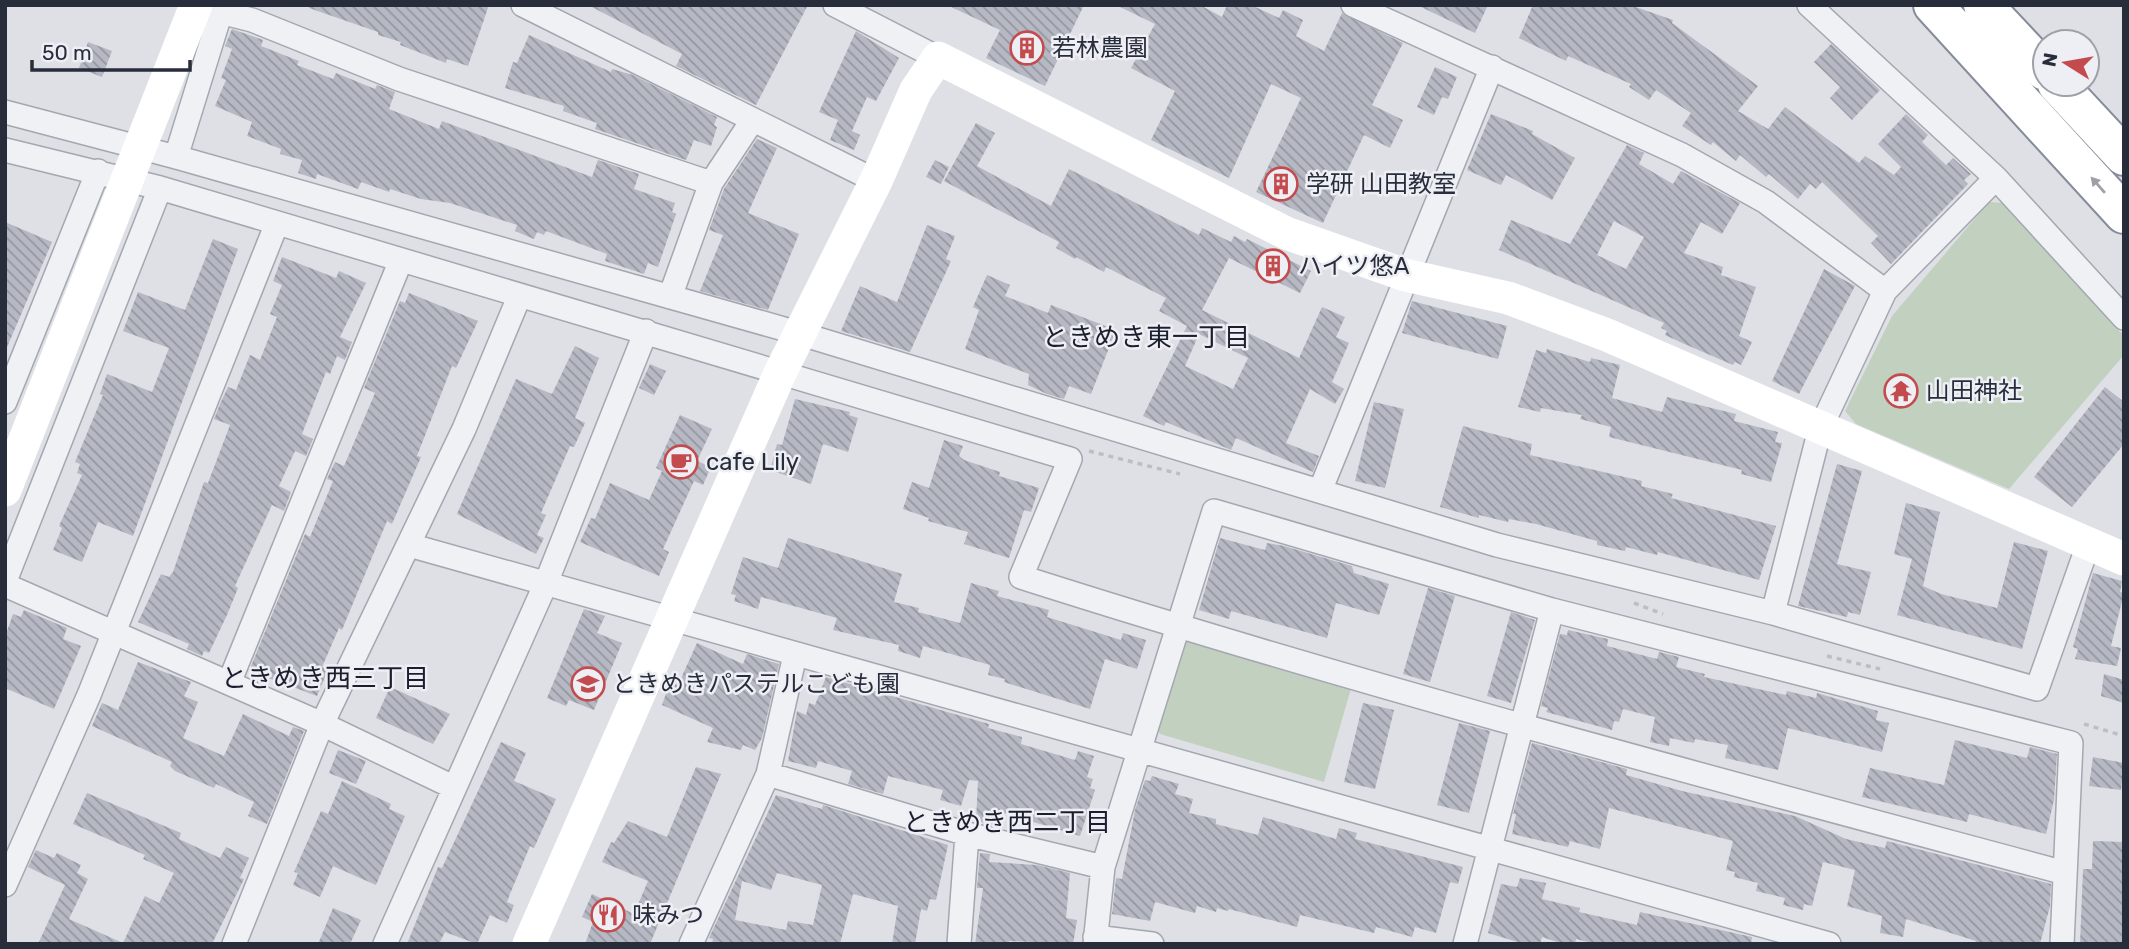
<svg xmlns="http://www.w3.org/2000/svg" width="2129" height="949" viewBox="0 0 2129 949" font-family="Rubik,'Noto Sans JP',sans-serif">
<defs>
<pattern id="building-back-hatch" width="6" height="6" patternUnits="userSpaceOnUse" patternTransform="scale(1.75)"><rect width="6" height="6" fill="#b6b9c3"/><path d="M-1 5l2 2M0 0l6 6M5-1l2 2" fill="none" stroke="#9497a0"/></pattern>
</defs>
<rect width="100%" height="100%" fill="#dee0e6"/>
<path fill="#c2d0c0" d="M1989,202L2003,203L2124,336V355L2009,489L1856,424L1845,411L1892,316Z
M1190,638L1352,685L1324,782L1160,734L1155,725L1180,643Z"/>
<path fill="url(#building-back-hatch)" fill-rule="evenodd" d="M309,5H489L468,66L447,59L446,63L400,45L401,42L378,35V32L309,8Z
M588,5H808L756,105L676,66L682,54Z
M947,5H1084L1045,86L986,58L1000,30Z
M1116,5H1200L1222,17L1227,5H1251L1279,18L1283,10L1303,20L1296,36L1324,51L1342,13L1403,43L1372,105L1403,120L1390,148L1364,135L1323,223L1256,192L1301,98L1271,84L1229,178L1151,140L1175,91L1131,68L1155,24Z
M1417,5H1488L1475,33Z
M1533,5H1630L1673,20L1672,23L1758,86L1738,111L1768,129L1785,107L1859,163L1865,156L1894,175L1901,167L1878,144L1906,114L1928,135L1922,142L1946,165L1953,158L1971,174L1964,180L1968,184L1891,264L1871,243L1878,236L1822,182L1816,189L1810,184L1798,199L1769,174L1766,177L1740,155L1736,161L1713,142L1711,145L1682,126L1691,113L1656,90L1649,100L1629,87L1631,84L1568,56L1566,61L1519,38Z
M232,29L263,40L261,46L299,61L297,65L333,79L336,73L375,89L377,85L395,92L389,109L439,129L442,121L592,177L598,160L639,174L634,189L675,203L672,212L676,214L658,267L648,263L644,274L605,261L607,254L546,231L544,235L537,232L534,239L515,231L517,225L450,203L421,199L390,189L389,192L361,182L358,189L317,174L316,179L298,173L302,160L280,154L281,149L247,136L252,122L215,106L226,80L221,78L232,49L225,46Z
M856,31L899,58L876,101L867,97L852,131L860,135L854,150L830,140L838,120L819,112Z
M529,35L611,72L612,69L633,75L717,117L714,125L717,127L711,146L694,140L686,160L595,129L597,123L563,111L564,106L505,88L513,62L517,63Z
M88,42L112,51L102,77L79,68Z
M1831,44L1880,90L1852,120L1830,98L1840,87L1814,62Z
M1435,67L1457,77L1448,99L1442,97L1434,115L1417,107Z
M1491,114L1533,131L1532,134L1575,158L1552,200L1506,175L1501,185L1467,170Z
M976,123L995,133L977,166L1051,206L1069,169L1199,235L1202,228L1231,242L1234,236L1245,242L1247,239L1311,271L1300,293L1229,258L1202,310L1299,358L1322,307L1345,317L1336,337L1349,343L1332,382L1344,389L1335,404L1310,389L1286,443L1319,456L1313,472L1236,438L1231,450L1166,422L1164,426L1143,416L1187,326L1159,311L1166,298L1106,267L1104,272L1076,257L1075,259L1056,248L1059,242L944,181ZM1199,334L1248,358L1233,389L1185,366Z
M757,139L777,148L748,213L799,234L768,310L700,291L723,235L709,230L724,189Z
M1627,145L1644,153L1639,164L1673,184L1681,171L1740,203L1722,234L1701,222L1684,253L1723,267L1721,275L1756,287L1739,336L1752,342L1741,365L1735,362L1733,365L1680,342L1665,335L1667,331L1661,328L1664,323L1499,250L1511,220L1570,244ZM1614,221L1644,237L1626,269L1597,255Z
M935,160L949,167L941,184L926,177Z
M5,222L52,242L5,352Z
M927,225L955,236L946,259L951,261L910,352L841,331L860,286L897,302Z
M213,239L238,249L133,536L98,522L82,562L53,550L62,528L59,526L82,475L77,473L80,464L75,462L103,395L100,394L107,374L152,392L169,348L123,331L138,292L185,310Z
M282,257L336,278L339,271L366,283L340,337L352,342L345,360L337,356L330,374L326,372L302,434L313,439L306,456L295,451L279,486L291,492L284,511L272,505L235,586L238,588L227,615L209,653L204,651L202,656L187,649L189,644L138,622L161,574L169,577L173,572L204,482L208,483L230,425L214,419L220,404L228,387L236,390L250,355L260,360L277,317L270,314L282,285L273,281Z
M1824,269L1855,286L1799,394L1772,381Z
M987,275L1010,285L1005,296L1048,313L1051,305L1116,330L1091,394L1069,386L1064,399L1047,394L1028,385L1029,374L965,349L979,310L973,307Z
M409,293L478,321L456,368L452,366L417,456L421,457L392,524L387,521L342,630L339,628L322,667L328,670L317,696L249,671L305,534L310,537L333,481L327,479L335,462L344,466L361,426L375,393L364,388L400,301L405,303Z
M1412,301L1507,326L1498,359L1402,333Z
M575,346L599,358L575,418L585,423L574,447L570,446L541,513L546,515L537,535L544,538L536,554L457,514L516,379L552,394Z
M1547,349L1590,362L1591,358L1620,365L1612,398L1662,412L1667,397L1736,414L1734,421L1778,432L1775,442L1782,443L1771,482L1741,474L1742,470L1609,437L1611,427L1580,419L1582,415L1541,408L1540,412L1518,407L1536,350L1546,353Z
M650,364L666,371L654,395L639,388Z
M2105,387L2124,402V444L2072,507L2034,477Z
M795,399L850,412L849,415L858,418L848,452L823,444L811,484L770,470L777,444L782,445Z
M1374,402L1404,409L1385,488L1355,481Z
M680,415L712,429L697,461L711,467L703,485L694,481L663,549L669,552L659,576L580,542L591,518L595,519L610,483L649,500L662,471L656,468Z
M1463,426L1532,444L1530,455L1642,481L1641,486L1673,494L1671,498L1776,526L1759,580L1658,552L1657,555L1626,547L1625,551L1597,545V541L1536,524L1509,519L1508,522L1479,515V518L1440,507Z
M944,440L963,446L959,456L964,460L1000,472L999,476L1039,488L1031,512L1024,510L1009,558L964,544L968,532L928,521L929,518L903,509L912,482L929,488Z
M1837,464L1862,471L1837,564L1871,572L1860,615L1848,612L1847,617L1798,606Z
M1906,503L1940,512L1923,586L1941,594L1997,608L2014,542L2048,551L2022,649L1897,615L1912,559L1894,554Z
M788,538L902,574L894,602L919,608L918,612L960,623L971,583L999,591L997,596L1049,610L1047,617L1121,640L1123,633L1146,640L1137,669L1105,659L1090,709L1004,682L1005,679L988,675L990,665L923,646L920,658L898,651L899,645L833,630L837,618L761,597L758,609L734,601L736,595L731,594L743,557L778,568Z
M1220,538L1265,550L1267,543L1284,546L1352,566L1354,573L1389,584L1379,615L1336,603L1327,638L1231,611L1229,619L1199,610Z
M2093,573L2122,581L2120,592L2124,593L2111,646L2121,648L2117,666L2075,659L2078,649L2073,647Z
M1428,588L1455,596L1430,682L1403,674Z
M584,609L605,616L597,633L622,643L594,710L569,700L566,706L547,698Z
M24,610L67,628L63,639L81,646L54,709L5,688V637L13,614L21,617Z
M1511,612L1535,620L1511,703L1487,696Z
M1568,630L1608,639L1607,646L1657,659L1659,652L1679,657L1676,667L1705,674L1704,677L1786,695L1787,691L1816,698L1817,693L1878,711L1876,720L1889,723L1882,752L1788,728L1778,770L1725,758L1728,745L1695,739L1694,743L1670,738L1669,746L1650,742L1655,717L1623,709L1619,722L1614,721L1612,730L1546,712L1548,708L1541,706L1560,634L1567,635Z
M697,643L743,664L747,654L779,664L762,738L755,750L743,745L741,750L707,742L713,728L662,705L670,682L678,685Z
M138,662L191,682L184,696L198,702L183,738L224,756L243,714L289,736L293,727L304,731L267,824L248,816L254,802L216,784L214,788L175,771L170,766L172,762L92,726L102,703L118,710Z
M2104,674L2124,680V703L2101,696Z
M826,677L989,724L988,728L1022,737L1021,744L1075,760L1078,751L1094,756L1087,777L1093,779L1090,788L1095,790L1080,836L997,811L994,825L976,821L978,781L969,780L961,806L940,800L943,790L888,776L883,794L848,784L852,771L818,761L816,768L788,761L797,711L806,715L809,703L815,705Z
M390,687L450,714L433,744L376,718Z
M1363,703L1394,710L1375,789L1344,782Z
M1459,723L1490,731L1469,813L1437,805Z
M1955,740L2027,758L2030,747L2057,754L2054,800L2046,834L1969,814L1967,822L1862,797L1870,768L1944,785Z
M501,742L526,753L514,781L556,799L534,848L530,846L510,894L507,902L514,905L507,923L490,915L477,944L445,932L439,944H407L438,867L442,868Z
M1532,743L1627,769L1626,775L1682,791L1795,816L1846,839L1885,848L1887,841L2051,884L2050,906L2040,944H1975L1976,941L1906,919L1903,937L1880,933L1882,916L1847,906L1855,870L1823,862L1812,906L1804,904L1803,910L1783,905L1785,898L1756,891L1758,883L1734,877L1735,872L1726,870L1733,841L1609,808L1600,849L1570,841L1568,847L1512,834L1516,814H1513Z
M338,750L366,761L356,784L329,773Z
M2093,757L2124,763L2121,790L2089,786Z
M696,767L721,774L650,944H585L593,922L582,917L592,894L634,914L648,881L602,862L611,842L614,843L628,821L667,837Z
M1152,776L1179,784L1175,794L1193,799L1189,813L1216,819V824L1258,835L1263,817L1336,839L1339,828L1357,833L1355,839L1463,867L1458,884L1450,882L1436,933L1415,927L1412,937L1376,927L1374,933L1300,915L1297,927L1229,909L1228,911L1217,908L1216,912L1197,906L1195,913L1155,902L1150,921L1112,914L1116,878L1122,879L1135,810L1145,780L1150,781Z
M342,781L391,804L389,809L405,816L376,885L333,866L320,897L293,885L298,873L294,872L321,811L328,814Z
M87,793L181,833L179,839L220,858L226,847L249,858L240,878L244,879L212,944H38L65,885L28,867L36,850L54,858L57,853L81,865L77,873L88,879L69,919L123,943L145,896L159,903L174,873L143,859L145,855L73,824Z
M776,795L822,809L823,805L948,845L936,900L930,899L927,911L921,909L915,944H892L898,906L853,894L840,944H712L713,939L709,938ZM777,873L822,885L813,925L788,921L786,930L735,920L742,881L771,890Z
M2093,841L2124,842V944H2080L2083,869H2092Z
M980,853L990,854L989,862L1037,865L1070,873L1066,918L1077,920L1073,944L1009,941L1008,944H975L983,888H977Z
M1520,878L1546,883L1542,899L1580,908L1579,912L1637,925L1640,912L1752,937L1751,944H1596L1576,939L1575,944H1563L1542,937L1540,944H1524L1488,933L1501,884L1517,887Z
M333,908L361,920L350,944H318Z"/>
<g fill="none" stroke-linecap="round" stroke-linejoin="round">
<defs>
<path id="street" d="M193,5L252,20L399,79L711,183
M523,5L876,181
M835,5L938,58
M1353,5L1682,155L1766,202L1885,291
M1809,5L1996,178L2124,318
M5,112L176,157L798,333L1497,545L1773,613L2037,689L2088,545
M5,150L160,188L1070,459L1021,577C1366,687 1716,779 2065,873
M176,157L223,5
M670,297L711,183L752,121
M5,402L98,171
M1320,491L1492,67
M409,545L1829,944
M5,581L160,188
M5,585L322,724L453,787
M1773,613L1820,429L1885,291L1996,178
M229,683L401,260
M768,774L967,834L1103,867
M5,885L89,695L277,223
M1095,937L1152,944
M234,944L322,724L464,429L519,297
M385,944L546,583L646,331
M691,944L768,774L795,655
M959,944L967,834
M1095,944L1103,867L1214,511L1552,610L2071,743L2062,944
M1465,944L1552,610"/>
<path id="highway" d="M1933,5L2124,214
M1983,5L2045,71
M2057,84L2124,156"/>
</defs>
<use href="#street" stroke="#a4a7b0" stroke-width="26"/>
<use href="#highway" stroke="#868c9c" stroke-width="42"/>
<path stroke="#bcbec5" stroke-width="3.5" stroke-dasharray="5 5" stroke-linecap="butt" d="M1089,451L1180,474
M1634,603L1663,614
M1827,656L1880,669
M2084,724L2124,736"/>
<use href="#street" stroke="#f0f1f5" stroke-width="23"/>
<path stroke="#fff" stroke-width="33" d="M529,944L780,373L876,181L916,90L938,58L1286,233L1405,275L1508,298L1607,335L2124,559"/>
<use href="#highway" stroke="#fff" stroke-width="38"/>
<path stroke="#fff" stroke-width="33" d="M5,490L196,5"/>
</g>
<defs><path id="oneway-solid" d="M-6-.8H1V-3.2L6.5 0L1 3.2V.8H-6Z" transform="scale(1.75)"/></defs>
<use fill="#9ea0a7" href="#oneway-solid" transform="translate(2098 185) rotate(-131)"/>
<defs>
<symbol id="building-ring" viewBox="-11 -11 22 22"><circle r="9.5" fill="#edeff4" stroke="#c44b4d" stroke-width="1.5"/><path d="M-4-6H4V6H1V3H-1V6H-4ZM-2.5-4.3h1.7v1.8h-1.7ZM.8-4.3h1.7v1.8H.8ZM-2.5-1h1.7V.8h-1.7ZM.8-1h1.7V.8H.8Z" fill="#c44b4d"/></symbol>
<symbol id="temple-ring" viewBox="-11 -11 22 22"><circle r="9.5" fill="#edeff4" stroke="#c44b4d" stroke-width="1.5"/><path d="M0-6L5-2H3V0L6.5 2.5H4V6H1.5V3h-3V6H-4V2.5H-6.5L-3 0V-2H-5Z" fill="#c44b4d"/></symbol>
<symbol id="cafe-ring" viewBox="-11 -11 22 22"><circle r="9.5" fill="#edeff4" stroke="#c44b4d" stroke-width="1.5"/><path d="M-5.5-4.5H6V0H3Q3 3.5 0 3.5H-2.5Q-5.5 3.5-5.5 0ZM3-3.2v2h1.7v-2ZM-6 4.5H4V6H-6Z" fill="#c44b4d"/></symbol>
<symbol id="school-ring" viewBox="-11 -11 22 22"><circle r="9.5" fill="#edeff4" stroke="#c44b4d" stroke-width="1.5"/><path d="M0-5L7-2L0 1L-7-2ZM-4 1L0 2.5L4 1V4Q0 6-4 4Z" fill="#c44b4d"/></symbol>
<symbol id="restaurant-ring" viewBox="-11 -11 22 22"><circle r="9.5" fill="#edeff4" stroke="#c44b4d" stroke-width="1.5"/><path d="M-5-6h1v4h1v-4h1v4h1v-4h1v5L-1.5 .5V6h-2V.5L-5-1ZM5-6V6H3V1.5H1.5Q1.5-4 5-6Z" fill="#c44b4d"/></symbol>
</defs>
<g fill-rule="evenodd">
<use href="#building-ring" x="1008" y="29" width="38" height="38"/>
<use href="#building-ring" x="1262" y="165" width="38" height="38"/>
<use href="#building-ring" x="1254" y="247" width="38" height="38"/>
<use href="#temple-ring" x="1882" y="372" width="38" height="38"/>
<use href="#cafe-ring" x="662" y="443" width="38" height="38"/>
<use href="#school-ring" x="569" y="665" width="38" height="38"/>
<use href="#restaurant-ring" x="589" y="896" width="38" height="38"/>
</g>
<g text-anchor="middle" stroke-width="5" stroke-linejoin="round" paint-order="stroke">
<g font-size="24" fill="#282d3c" stroke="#edeff4" text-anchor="start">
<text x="1052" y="56">若林農園</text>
<text x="1306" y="192">学研 山田教室</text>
<text x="1298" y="274">ハイツ悠A</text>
<text x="1926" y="399">山田神社</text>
<text x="706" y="470">cafe Lily</text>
<text x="612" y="692">ときめきパステルこども園</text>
<text x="632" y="923">味みつ</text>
</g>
<g font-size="26" fill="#1b1e2d" stroke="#edeff4">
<text x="1146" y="346">ときめき東一丁目</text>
<text x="325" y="687">ときめき西三丁目</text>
<text x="1007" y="831">ときめき西二丁目</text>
</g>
</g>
<rect width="2129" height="949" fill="none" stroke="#282d3c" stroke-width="14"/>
<g transform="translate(2066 63) rotate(281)"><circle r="33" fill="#edeff4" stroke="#9ea1aa" stroke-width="2"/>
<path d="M0-5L12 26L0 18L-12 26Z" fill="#c44b4d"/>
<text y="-10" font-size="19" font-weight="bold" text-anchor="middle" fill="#282d3c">N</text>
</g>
<path d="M32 60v10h158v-10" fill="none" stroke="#282d3c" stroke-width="3.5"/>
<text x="42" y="60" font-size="21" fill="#282d3c" stroke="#edeff4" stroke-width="5" paint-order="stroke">50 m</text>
</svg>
